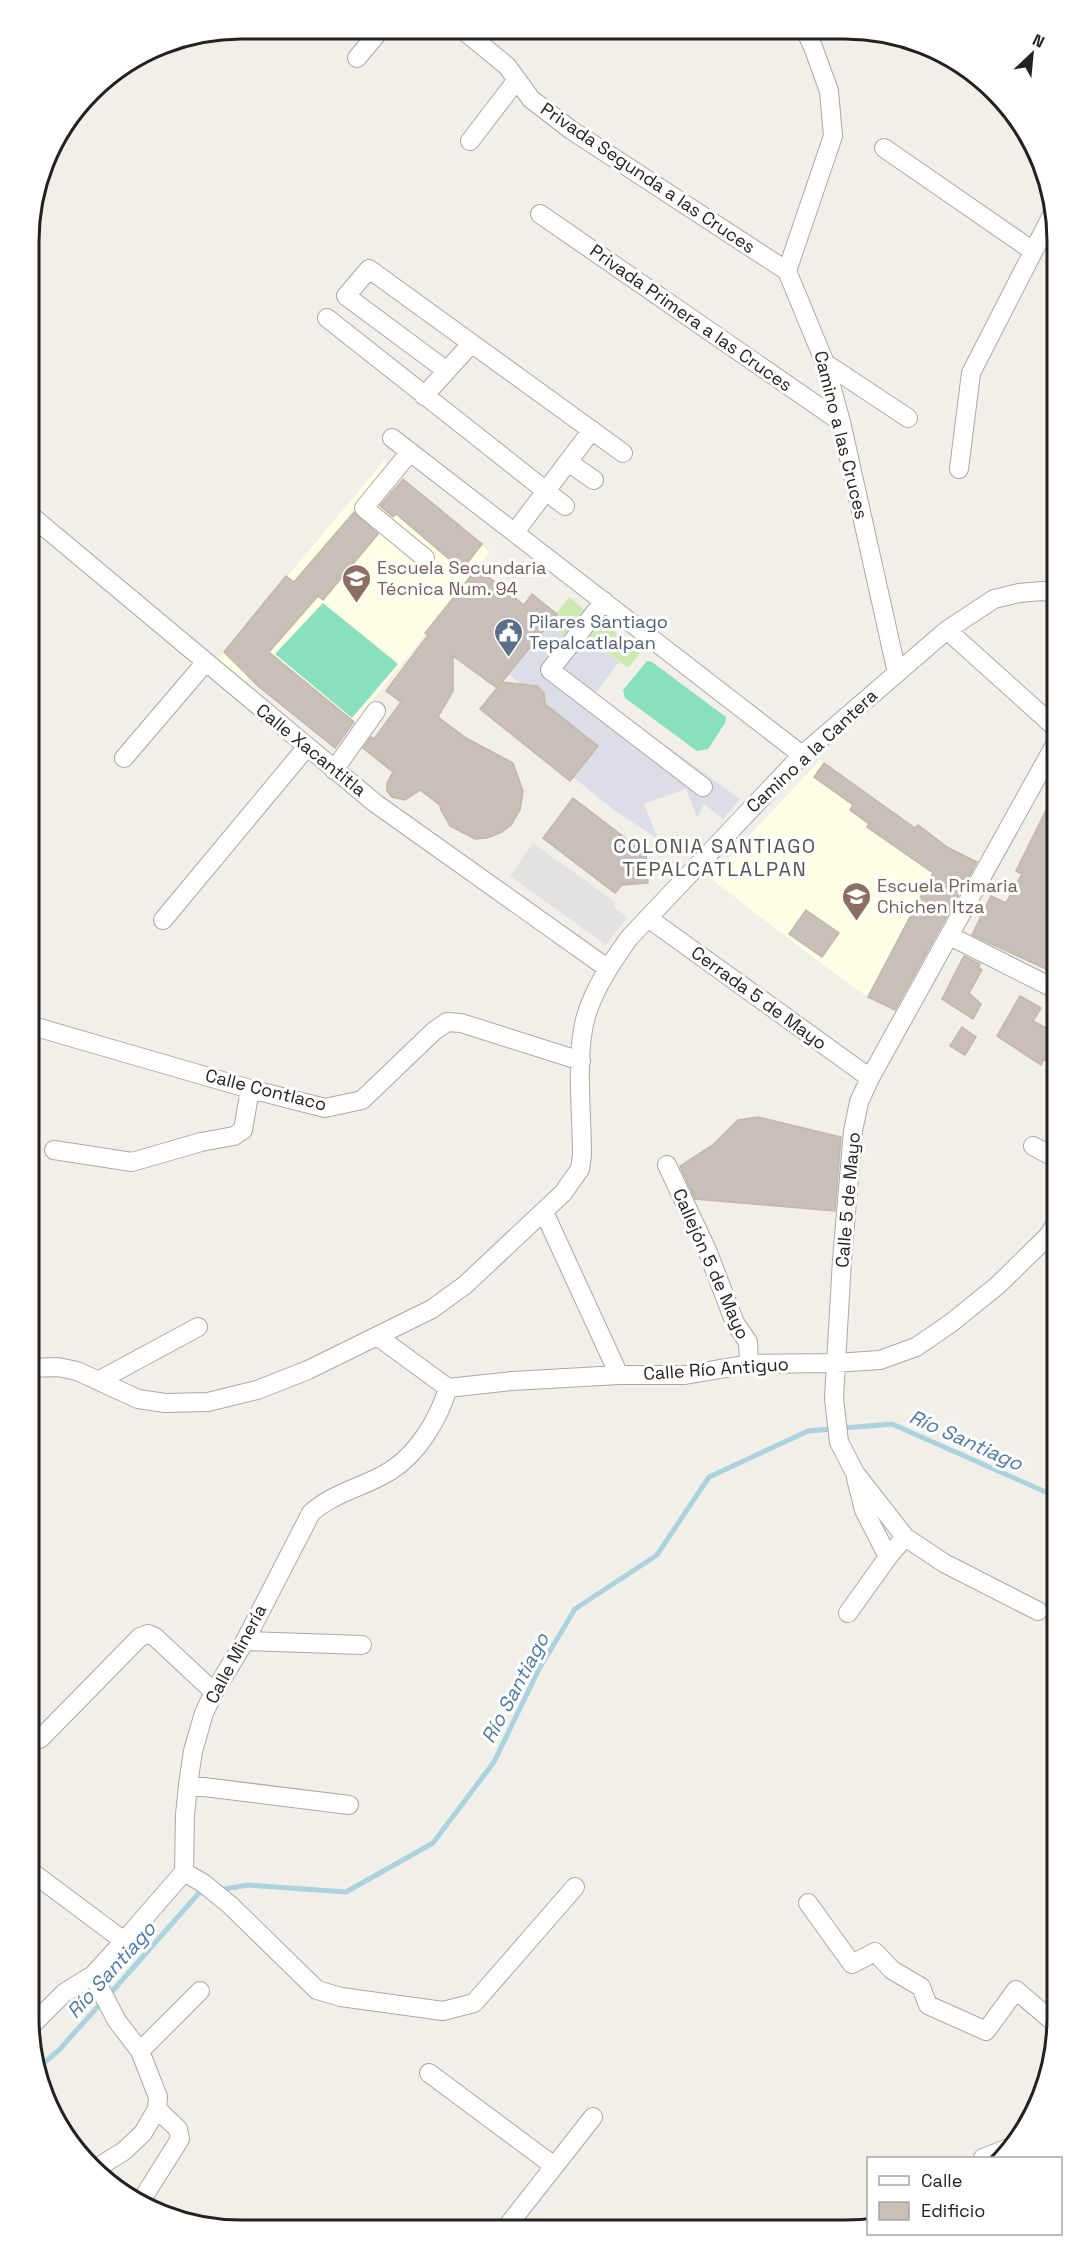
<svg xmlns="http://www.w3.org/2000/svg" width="1086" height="2259" viewBox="0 0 1086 2259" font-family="'Space Grotesk',sans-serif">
<rect width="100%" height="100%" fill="#f2efe9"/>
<path fill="#ffffe5" d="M384,461L490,552L335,748L249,678L242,686L214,664Z
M820,760L915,827L918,825L947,847L978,862L898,1012L868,997L822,964L710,878Z"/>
<path fill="#cdebb0" d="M569,597L584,609L564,635L548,624Z
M600,620L641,652L628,668L587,636Z"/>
<path fill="#88e0be" d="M323,603L398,664L352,718L275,654Z
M647,661L652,662L726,717L725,723L708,749L697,751L625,698L623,690Z"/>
<path fill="#e2e2e2" d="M533,843L615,902L613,906L627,917L606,945L510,876Z"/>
<path fill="#dddde8" d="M584,609L600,620L587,636L619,662L595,694L740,799L723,819L704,804L697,818L686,789L644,804L658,839L614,810L573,777L597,746L545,704L541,689L532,684L522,685L508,674L548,624L564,635Z"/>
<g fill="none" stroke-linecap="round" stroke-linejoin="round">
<path stroke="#aad3df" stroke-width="5" d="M219,1890L248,1885L346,1892L433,1843L494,1762L539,1669L575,1609L657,1555L709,1477L808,1431L892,1424L1057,1497
M109,1995L199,1893L207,1892
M37,2069L59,2050L102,2002"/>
</g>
<path fill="#c7bfb8" stroke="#c4b6ab" stroke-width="1.5" d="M403,479L482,544L462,570L396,514L393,517L380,506Z
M354,512L378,534L323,600L318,596L269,652L354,722L335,748L258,686L224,652L286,576L294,582Z
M477,568L524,605L532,594L557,614L497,688L453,656V691L438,717L466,738L513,763L523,791L520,810L511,825L502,832L487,838L475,839L450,826L441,810L440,805L420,790L405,800L392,797L387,791V783L393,772L363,748L371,737L374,739L401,702L386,691L428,635L425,633Z
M502,682L537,686L544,693L545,704L598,746L570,781L480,709Z
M824,763L915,828L918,825L947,847L977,862L895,1010L868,997L933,873L867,827L869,824L850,810L853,805L814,777Z
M1057,788V893L1044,919L1057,925V974L972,935L991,896L1006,903L1022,874L1016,871Z
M573,798L646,854L648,883L622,885L615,893L543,838Z
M806,910L839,933L822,957L789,934Z
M964,956L980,964L979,968L982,970L969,993L981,1004L973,1019L942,999Z
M1020,996L1041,1008L1033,1021L1057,1034V1067L1044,1059L1041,1065L997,1036Z
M962,1027L976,1037L965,1055L950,1046Z
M758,1117L841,1137L835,1211L695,1199L680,1166L713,1145L738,1120Z"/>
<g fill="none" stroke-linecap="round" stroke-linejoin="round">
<defs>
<path id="minor" d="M463,30L507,66L531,99L571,130L787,271
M806,32L813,47L829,91L833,136L787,271L825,363L841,422L897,673
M357,58L381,29
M470,141L516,81
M884,148L1033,251
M540,214L841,422
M327,318L565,506
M825,363L908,418
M447,371L346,296L369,269L623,453
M424,396L471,344
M392,438L802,755
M410,452L364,508L425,558
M568,462L594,480
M959,469L971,373L1053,213
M29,514L375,803L607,968
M515,532L592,430
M604,601L550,670L703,787
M947,630L1057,729
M124,758L205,663
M334,770L376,711
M648,918L870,1078
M163,920L306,748
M950,936L1057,990
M29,1025L250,1089L325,1108L362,1100L434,1031L447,1022L461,1023L581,1061
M1033,1146L1057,1159
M54,1150L132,1162L201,1142L234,1136L243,1130L250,1089
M667,1165L707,1250L735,1323L748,1342L749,1364
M544,1212L619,1375
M377,1336L448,1388L512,1381L619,1375H685L749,1364L835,1363L880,1360L916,1347L951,1323L998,1285L1048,1236L1057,1222
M29,1368L58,1367L77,1371L138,1399L165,1403L208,1402L257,1390L308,1370L432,1309L465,1285L563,1193L580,1169L582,1155C582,1113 575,1055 586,1016C595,987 612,962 629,938L802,755L947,630L994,599L1019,593L1042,591L1057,593
M98,1381L198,1327
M856,1478L864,1510L888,1557
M1038,1611L944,1563L905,1537L855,1473L839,1442L834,1398L842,1260L853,1131L859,1102L870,1078L1057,741
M848,1613L888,1557L905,1537
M245,1641L362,1645
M40,1739L140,1637L148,1634L155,1637L214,1692
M188,1785L349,1805
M29,1870L124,1941
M184,1872L203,1883L230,1905L317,1990L341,1997L443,2011L474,2003L575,1887
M808,1903L852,1964L875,1952L892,1970L921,1987L928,2005L986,2031L1016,1990L1057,2025
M30,2027L64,1993L93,1975
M140,2051L200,1991
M429,2073L554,2166
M983,2158L1014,2146
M95,2169L124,2151L143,2133L157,2109L158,2097L140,2051L117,2021L93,1975L124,1941L184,1872L185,1815L188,1785L193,1751L204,1713L214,1692L245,1641L311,1513C334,1492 365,1487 390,1471C418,1454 439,1418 448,1388
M141,2205L146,2193L180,2139L178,2129L157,2109
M505,2229L593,2117"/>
</defs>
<use href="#minor" stroke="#a9a9a9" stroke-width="20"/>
<use href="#minor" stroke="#fff" stroke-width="18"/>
</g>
<defs>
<symbol id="school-pin" viewBox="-11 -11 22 30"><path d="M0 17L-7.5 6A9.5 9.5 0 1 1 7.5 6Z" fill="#8d6e63" stroke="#fff"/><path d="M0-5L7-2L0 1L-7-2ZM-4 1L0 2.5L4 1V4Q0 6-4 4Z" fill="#fff"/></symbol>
<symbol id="civic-pin" viewBox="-11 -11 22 30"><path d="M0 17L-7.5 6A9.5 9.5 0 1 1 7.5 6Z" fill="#5c6f8a" stroke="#fff"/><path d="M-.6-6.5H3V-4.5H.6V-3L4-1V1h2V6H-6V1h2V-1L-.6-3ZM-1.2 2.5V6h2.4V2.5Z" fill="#fff"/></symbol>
</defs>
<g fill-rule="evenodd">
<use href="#school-pin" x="340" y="562" width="33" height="45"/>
<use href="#civic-pin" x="492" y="616" width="33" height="45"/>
<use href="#school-pin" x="840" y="880" width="33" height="45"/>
</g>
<g text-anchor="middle" stroke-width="6" stroke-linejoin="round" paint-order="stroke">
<g font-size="18" fill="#222" stroke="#fff">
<text transform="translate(648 178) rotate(34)" y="6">Privada Segunda a las Cruces</text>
<text transform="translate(691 318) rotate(35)" y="6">Privada Primera a las Cruces</text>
<text transform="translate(841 435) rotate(76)" y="6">Camino a las Cruces</text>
<text transform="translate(311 750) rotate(39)" y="6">Calle Xacantitla</text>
<text transform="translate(812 751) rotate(-43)" y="6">Camino a la Cantera</text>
<text transform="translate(759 998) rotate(36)" y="6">Cerrada 5 de Mayo</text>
<text transform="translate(266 1090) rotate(14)" y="6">Calle Contlaco</text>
<text transform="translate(848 1200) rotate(-85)" y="6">Calle 5 de Mayo</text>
<text transform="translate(711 1264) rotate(66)" y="6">Callejón 5 de Mayo</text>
<text transform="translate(716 1369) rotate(-4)" y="6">Calle Río Antiguo</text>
<text transform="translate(236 1654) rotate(-62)" y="6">Calle Minería</text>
</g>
<g font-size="18" fill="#785e54" stroke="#fff" text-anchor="start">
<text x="377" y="574">Escuela Secundaria<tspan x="377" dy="21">Técnica Num. 94</tspan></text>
<text x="877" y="892">Escuela Primaria<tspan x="877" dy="21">Chichen Itza</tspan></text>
</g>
<g font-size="18" fill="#4e5e75" stroke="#fff" text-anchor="start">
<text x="529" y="628">Pilares Santiago<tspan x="529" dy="21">Tepalcatlalpan</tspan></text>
</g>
<g font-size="20" letter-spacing="1.5" fill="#555" stroke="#fff">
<text x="715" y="853">COLONIA SANTIAGO<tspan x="715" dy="23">TEPALCATLALPAN</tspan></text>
</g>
<g font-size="20" font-style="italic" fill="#4a7aab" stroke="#fff">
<text transform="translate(966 1440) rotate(24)" y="7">Río Santiago</text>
<text transform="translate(515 1688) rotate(-62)" y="7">Río Santiago</text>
<text transform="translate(111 1970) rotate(-48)" y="7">Río Santiago</text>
</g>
</g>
<path d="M0 0H1086V2259H0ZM241 39H845A202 202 0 0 1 1047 241V2018A202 202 0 0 1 845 2220H241A202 202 0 0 1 39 2018V241A202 202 0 0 1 241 39Z" fill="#fff" fill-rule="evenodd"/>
<path fill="none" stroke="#222" stroke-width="3" d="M241 39H845A202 202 0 0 1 1047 241V2018A202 202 0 0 1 845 2220H241A202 202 0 0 1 39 2018V241A202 202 0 0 1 241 39Z"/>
<rect x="867" y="2157" width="195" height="78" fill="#ffffff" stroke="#a7a7a7" stroke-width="1.5"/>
<rect x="879" y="2176" width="30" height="9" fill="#ffffff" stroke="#a7a7a7" stroke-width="1.5"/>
<text x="921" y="2187" font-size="18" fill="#222222">Calle</text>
<rect x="879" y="2202" width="30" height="18" fill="#c7bfb8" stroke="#a7a7a7" stroke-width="1.5"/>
<text x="921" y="2217" font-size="18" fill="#222222">Edificio</text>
<g transform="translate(1032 54) rotate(26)" stroke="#ffffff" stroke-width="4.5" paint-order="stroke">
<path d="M0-4.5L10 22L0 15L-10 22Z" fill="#222222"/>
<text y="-9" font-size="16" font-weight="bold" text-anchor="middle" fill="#222222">N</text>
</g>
</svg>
